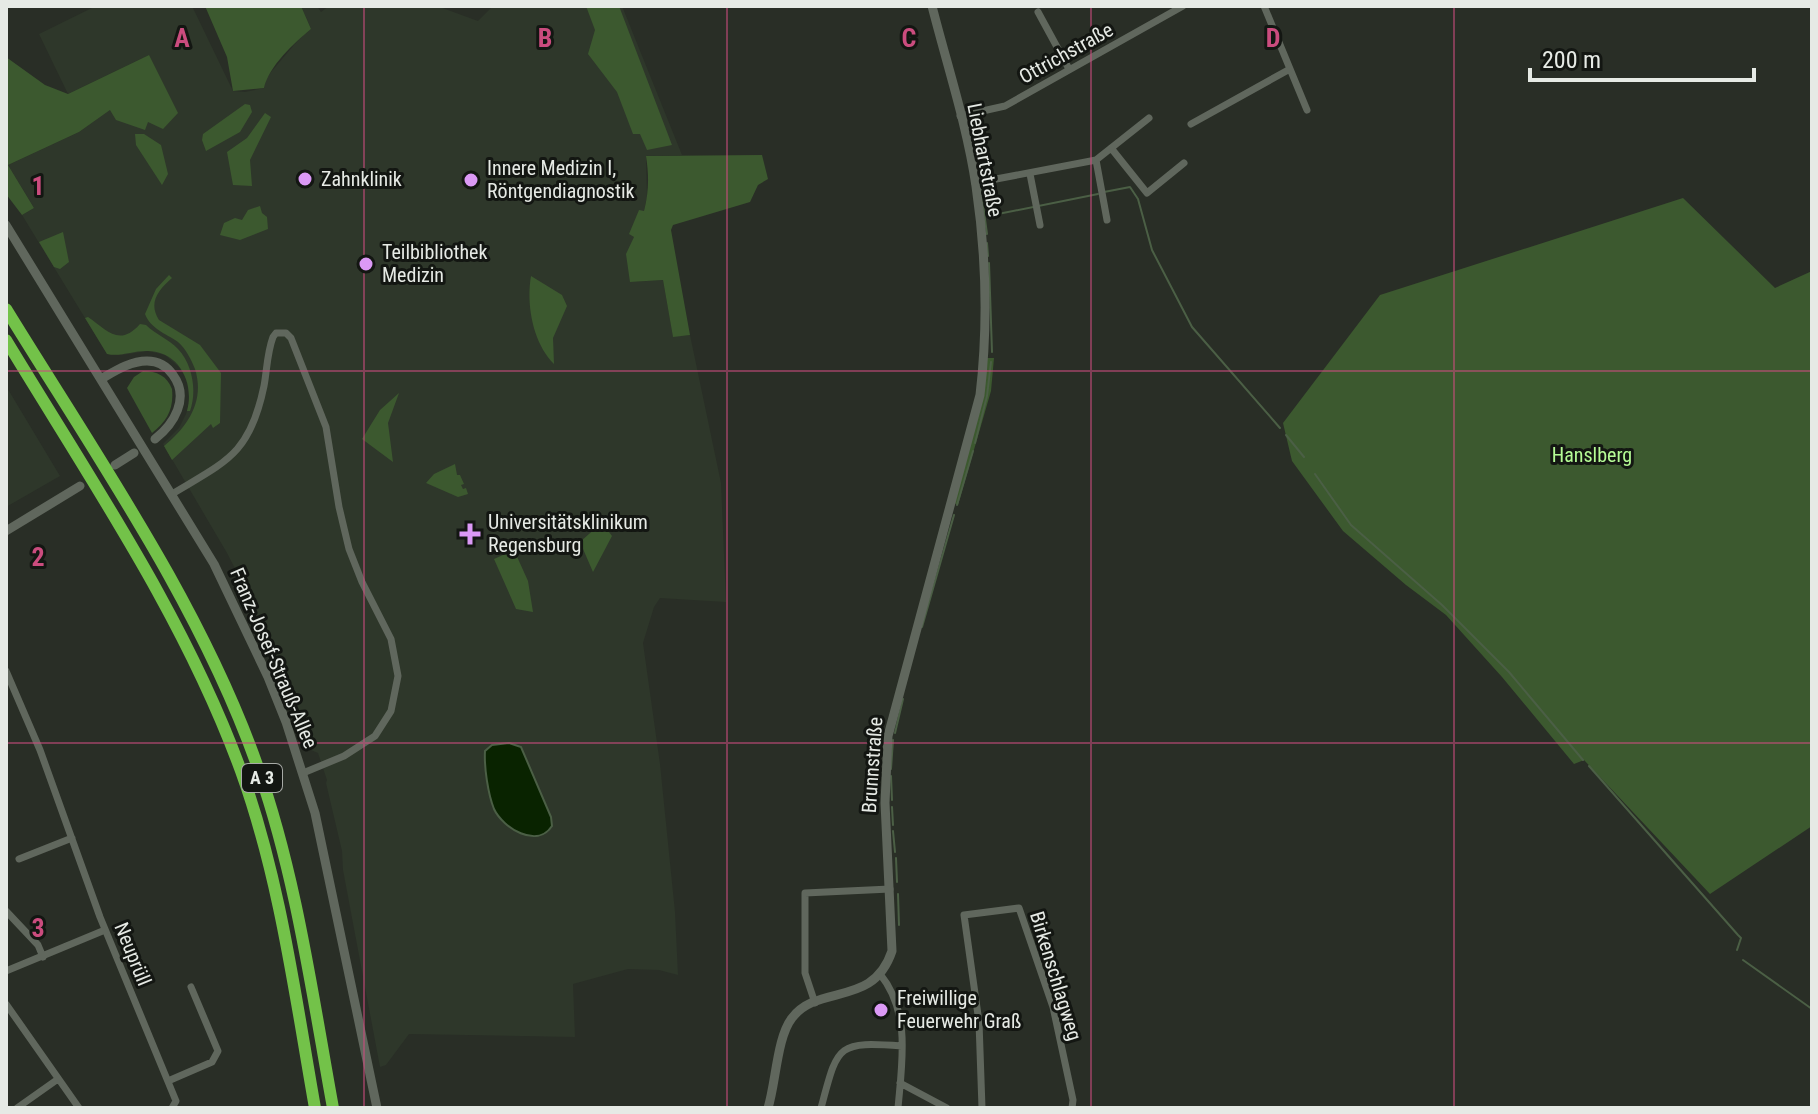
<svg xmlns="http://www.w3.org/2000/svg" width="1818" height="1114" viewBox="0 0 1818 1114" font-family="'Roboto Condensed',sans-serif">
<rect width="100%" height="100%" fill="#292e26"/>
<path fill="#2e372a" d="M96,6H192L233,91L245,92L264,88L266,78L299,39L311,29L301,6H317L321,12L329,6H437L478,21L493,6H622L682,155L646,156L647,197L644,211H639L630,234L634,237L630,282L663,280L673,336L690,335L721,483L726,602L660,598L654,607L643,643L660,764L675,912L678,975L659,970L628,969L573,984L575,1037L409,1034L386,1065L380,1067L343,870L342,851L326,783L327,780L318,753L311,750L250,598L227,553L163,444L179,428L186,414L189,403L188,382L179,367L165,355L148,351L122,355L107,354L22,215L34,208L8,165L79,132L111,109L149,55L68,94L39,34Z
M6,386L60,476L6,507Z"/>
<path fill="#3c592f" d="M205,6H301L311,29C294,43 269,66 264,88L233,91L227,57Z
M586,6H619L672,145L647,150L640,134H633L617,92L588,54L595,30Z
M149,55L178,113L163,129L148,122L145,130L116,120L110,110L79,132L8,165L34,208L22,215L6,194V57L45,85L68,94Z
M245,104L250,105L252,112L240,132L206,151L202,140L203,134Z
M265,113L271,117L250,160L252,186L233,185L227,152L247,138Z
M135,134H144L161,145L168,174L162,185L136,145Z
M762,155L768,179L758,185L750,202L673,225L671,230L690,335L673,337L663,280L630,282L626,254L634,237L629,234L639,210L644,211C649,192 649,175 646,156Z
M1683,198L1775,288L1812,271V826L1710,894L1584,760L1574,764L1502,677L1446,615L1406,585L1343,531L1292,461L1283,423L1380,295Z
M260,206L262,213L267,217L268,229L240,240L220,235L224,223L235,218L242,220L248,210Z
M63,232L69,262L60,269L54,267L39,242Z
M169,275L172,278C158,290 148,303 159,320L200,345L221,373L220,423L213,428L211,424L172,460L164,446C188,426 205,401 195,369C191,359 186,349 178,342C165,333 151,329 145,314L156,289Z
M531,276L562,295L567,306L553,338L554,364C533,343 526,305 531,276Z
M88,317C106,329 119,348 140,324L146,325C156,335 169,339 178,349C193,365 197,392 190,411H187C195,382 178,350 146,351C132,351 120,357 107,354L85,318Z
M987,358H994L991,391L958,505L954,503Z
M143,371C157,371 167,376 172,389C174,409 167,421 152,433L127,388L134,377Z
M399,393L388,423L393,462L362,439L380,410Z
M455,464L457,475H460L464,484L461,485L463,489L466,488L468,494L458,497L426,483L434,474Z
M598,526L606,528L612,536L593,572L580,542Z
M514,550L528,581L533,612L516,609L494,559Z"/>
<path fill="#092300" stroke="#4b5f45" stroke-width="2" d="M509,743L521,747L551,817L552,826C537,849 503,828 494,809C488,794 484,767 485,751L492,745Z"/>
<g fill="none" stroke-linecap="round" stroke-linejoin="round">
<path stroke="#4b5f45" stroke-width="2" d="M981,190L987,234
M1104,192L1130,187L1138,199L1152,250L1192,327L1280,428
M993,215L1098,194
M987,243L988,256
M989,263L992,352
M1286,435L1304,457
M975,443L987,396L991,362
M1315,474L1351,525L1442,605L1509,672L1583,760
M957,505L973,451
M922,627L954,515
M895,733L903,699
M1589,766L1738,935L1741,938L1737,950
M891,769L893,740
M891,776L892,800
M892,807L893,825
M893,831L895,852
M896,858L897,882
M898,894L899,925
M1743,960L1812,1009"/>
<path stroke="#60675d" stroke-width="7" d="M1264,6L1307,110
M1038,12L1069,69
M960,116L1005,106L1183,6
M1191,124L1290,69
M1111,148L1147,193L1184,163
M1096,160L1107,220
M1030,174L1040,225
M975,183L1096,160L1149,118
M172,494C227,461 250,454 264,386C267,370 267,353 273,337L276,333H286L291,338L326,427L339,507L349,549L362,582L391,639L398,676L391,711L375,736L344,756L303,773
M6,671L40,750L100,917L176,1101L172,1108
M19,859L72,838
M6,911L38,945L43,957
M6,971L105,930
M880,974C911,1012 902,1062 898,1108
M815,1003L805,973V893L890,889
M6,1004L79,1108
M168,1081L212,1062L218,1051L191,987
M900,1083L947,1108
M17,1108L58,1079
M821,1108C838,1045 836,1041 902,1046
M982,1108L979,1022L964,915L1019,908L1053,1007L1073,1100L1072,1108"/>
<path stroke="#60675d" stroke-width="9" d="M6,225L214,564L268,677L286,722L315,813L377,1108
M101,379C115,371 130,361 147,361C158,361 167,366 173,375C190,398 174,424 155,439
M115,465L134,453
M6,531L80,486
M768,1108C776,1082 777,1037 792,1018C819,983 873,1008 892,951L885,803L888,736L980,395C988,327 986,254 976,186C967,125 947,65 932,6"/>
<path stroke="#73c249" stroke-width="12" d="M6,309C95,454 200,604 257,765C296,875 312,993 333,1108
M6,340C90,479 185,617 241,771C280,879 295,995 315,1108"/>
</g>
<path fill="none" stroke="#cb4c7e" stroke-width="2" stroke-opacity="0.55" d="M364,6V1108M727,6V1108M1091,6V1108M1454,6V1108M6,371H1812M6,743H1812"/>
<g fill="#db99f5" stroke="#131612" stroke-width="3">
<circle cx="305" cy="179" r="8"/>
<circle cx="471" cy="180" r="8"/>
<circle cx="366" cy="264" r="8"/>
<path d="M466 522h8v8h8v8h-8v8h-8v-8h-8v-8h8z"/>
<circle cx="881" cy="1010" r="8"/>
</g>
<g text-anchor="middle" stroke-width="6" stroke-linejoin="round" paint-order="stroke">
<rect fill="#131612" stroke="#a7aaa6" stroke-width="2" x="242" y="764" width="40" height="28" rx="6"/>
<g font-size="18" font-weight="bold" fill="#e6eae5">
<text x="262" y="784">A 3</text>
</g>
<g font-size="20" fill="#e6eae5" stroke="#131612">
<text transform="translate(1066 53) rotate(-29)" y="7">Ottrichstraße</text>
<text transform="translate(985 160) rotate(79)" y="7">Liebhartstraße</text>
<text transform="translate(274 658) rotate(67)" y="7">Franz-Josef-Strauß-Allee</text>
<text transform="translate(872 765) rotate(-86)" y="7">Brunnstraße</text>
<text transform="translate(133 954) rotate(68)" y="7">Neuprüll</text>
<text transform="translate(1056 976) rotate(73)" y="7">Birkenschlagweg</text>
</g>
<g font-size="20" fill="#e6eae5" stroke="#131612" text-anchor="start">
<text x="487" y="175">Innere Medizin I,<tspan x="487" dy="23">Röntgendiagnostik</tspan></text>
<text x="321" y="186">Zahnklinik</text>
<text x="382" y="259">Teilbibliothek<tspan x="382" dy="23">Medizin</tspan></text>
<text x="488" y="529">Universitätsklinikum<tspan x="488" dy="23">Regensburg</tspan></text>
<text x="897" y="1005">Freiwillige<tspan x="897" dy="23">Feuerwehr Graß</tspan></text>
</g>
<g font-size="20" fill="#b5fb95" stroke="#131612">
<text x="1592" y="462">Hanslberg</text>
</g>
</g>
<g font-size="26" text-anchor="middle" font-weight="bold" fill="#cb4c7e" stroke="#131612" stroke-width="6" stroke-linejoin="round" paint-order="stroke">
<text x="182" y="47">A</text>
<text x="545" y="47">B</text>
<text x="909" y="47">C</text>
<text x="1273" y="47">D</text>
<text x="38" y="195">1</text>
<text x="38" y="566">2</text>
<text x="38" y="937">3</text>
</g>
<rect width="1818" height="1114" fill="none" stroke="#e6eae5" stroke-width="16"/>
<path d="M1530 68v12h224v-12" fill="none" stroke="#e6eae5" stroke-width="4"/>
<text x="1542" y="68" font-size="24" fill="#e6eae5" stroke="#131612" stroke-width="6" paint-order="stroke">200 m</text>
</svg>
